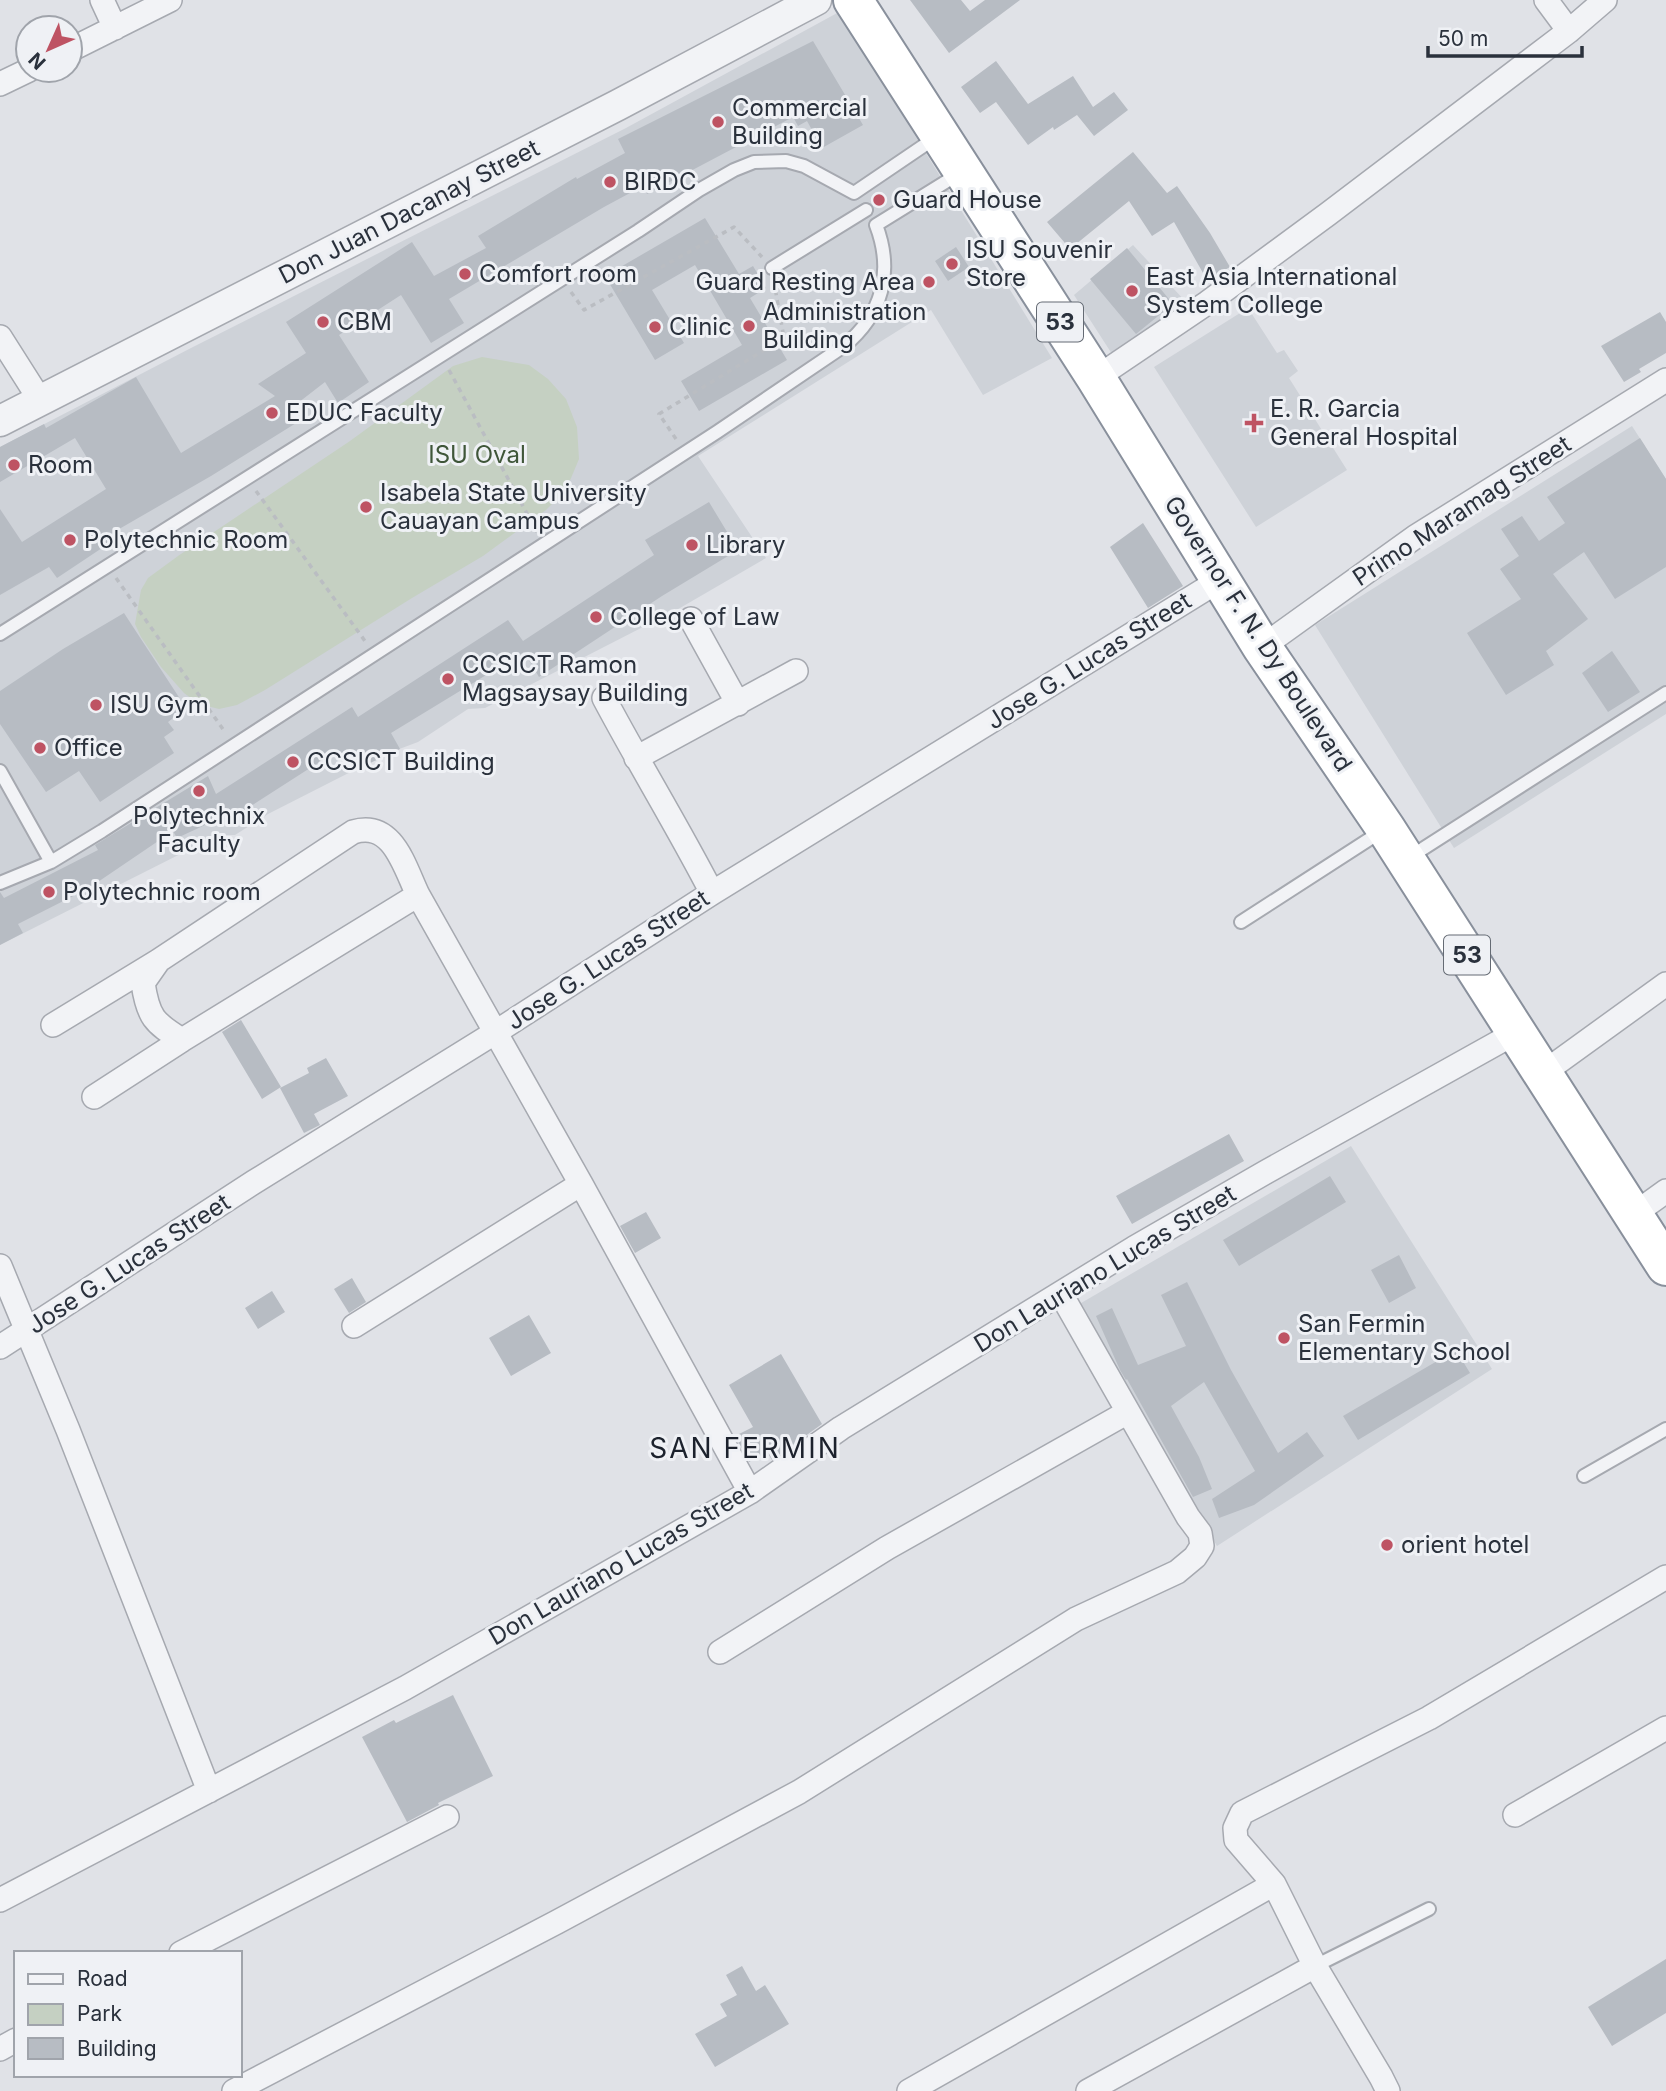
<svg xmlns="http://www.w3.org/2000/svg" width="1666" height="2091" viewBox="0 0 1666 2091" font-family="Inter,sans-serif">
<rect width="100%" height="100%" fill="#e0e2e7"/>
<path fill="#ced2d8" d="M839,12L1052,358L983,395L931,310L698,456L766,558L680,608L485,708L468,709L418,742L386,754L268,814L235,835H218L0,945V447L191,348L626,128Z
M1133,245L1186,302L1112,354L1074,295Z
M1248,308L1277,353L1284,350L1298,371L1289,378L1347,470L1256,527L1154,367Z
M1632,426L1666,479V714L1454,848L1315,625Z
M1351,1146L1492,1369L1217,1546L1076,1306Z"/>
<path fill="#c5d0c2" d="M482,357L529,365L548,379L566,399L577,427L579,459L566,490L546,510L483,556L412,598L265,690L237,705L219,709L199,704L184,693L161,667L141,637L135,624L141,590L148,578L178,556L350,441L453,366Z"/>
<path fill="#b7bcc3" d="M910,0H961L970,11L985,0H1020L949,53Z
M813,41L863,125L822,148L807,121L798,126L793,117L647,194L643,186L604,207L449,299L464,323L431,343L401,295L339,335L369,382L338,403L325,382L294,406L301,420L211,476L107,536L111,542L57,578L49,567L0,595V509L22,542L106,489L75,438L0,482V447L44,424L46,428L136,377L181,453L275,396L258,384L306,353L286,322L412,242L434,276L486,248L478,236L576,177L577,179L625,153L618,139Z
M996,61L1028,104L1073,76L1093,107L1114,92L1128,110L1094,136L1077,115L1054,130L1053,127L1028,145L996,102L980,113L961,87Z
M1133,152L1167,193L1177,186L1210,233L1230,267L1207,280L1174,222L1152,236L1129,201L1070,249L1047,222Z
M705,218L739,274L753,266L766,288L750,298L787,360L699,411L681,381L742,345L695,265L652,290L684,343L655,360L605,276Z
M956,247L969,267L948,281L935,261Z
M1127,248L1173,304L1136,334L1090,279Z
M1660,312L1666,322V353L1639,369L1641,372L1624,382L1601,346Z
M1640,438L1666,479V567L1615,599L1584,552L1553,574L1588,619L1546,651L1554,665L1506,695L1467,633L1521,599L1500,569L1519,556L1501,529L1522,516L1539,541L1565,523L1547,497Z
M709,502L738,550L662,596L539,677L524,652L391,733L400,749L351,772L338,750L234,817L231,813L177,838L173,831L89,888L18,924L23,933L0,945V892L4,898L98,850L95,845L208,776L216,794L352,707L358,717L508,620L523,641L654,555L645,540Z
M1143,523L1183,586L1148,608L1110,547Z
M124,613L186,708L168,722L174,730L164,737L174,753L100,802L79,771L46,792L0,724V691L63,649Z
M1612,651L1640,692L1608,712L1582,673Z
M241,1020L281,1087L262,1099L222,1032Z
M326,1058L348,1096L314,1114L320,1125L304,1133L280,1088L309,1073L307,1068Z
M1229,1134L1244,1161L1132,1224L1116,1196Z
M1330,1176L1346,1202L1239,1266L1223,1240Z
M646,1212L661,1238L635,1253L620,1226Z
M1399,1255L1416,1288L1389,1303L1371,1270Z
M352,1278L366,1302L349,1313L334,1289Z
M1187,1282L1231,1370L1278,1453L1307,1432L1324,1456L1254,1505L1219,1518L1212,1499L1255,1471L1204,1382L1171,1406L1199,1457L1212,1489L1193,1497L1127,1379L1126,1380L1120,1370L1096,1316L1112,1308L1138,1365L1186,1346L1161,1295Z
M272,1291L285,1312L258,1329L245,1308Z
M529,1315L551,1353L511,1376L489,1338Z
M1456,1350L1470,1373L1358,1440L1343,1416Z
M781,1354L822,1424L772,1460L767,1452L749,1462L735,1436L753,1427L729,1385Z
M453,1695L493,1776L438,1803L439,1805L407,1822L362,1737L394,1720L396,1723Z
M1666,1959V2013L1612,2046L1588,2007Z
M742,1966L756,1991L765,1985L789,2024L715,2067L695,2034L727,2016L720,2004L737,1995L726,1975Z"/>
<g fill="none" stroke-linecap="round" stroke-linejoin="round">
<defs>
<path id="service" d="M772,268L866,210
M0,634L638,231L699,190L734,170L754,162L786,161L804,166L854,193L938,136
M0,771L51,862
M1410,857L1666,693
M0,883L51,862L102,831L717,432L844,346C882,315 894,272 876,225L960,173
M1241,922L1382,831
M1584,1476L1666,1429
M1315,1966L1429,1909"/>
<path id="minor" d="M102,0L115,28
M1546,0L1569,31
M70,50L170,0
M0,84L29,70
M0,337L40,400
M1096,378L1207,303L1328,214L1569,31L1605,0
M691,619L738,704
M1262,647L1415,537L1666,380
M604,698C639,764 678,827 712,893
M636,758L796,671
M157,963L143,983C148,1017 154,1023 182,1040
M53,1025L158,961L353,832C393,820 404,866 418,895L581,1184L750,1492
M1543,1073L1666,984
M94,1097L182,1040L418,895
M1634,1214L1666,1191
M0,1266L68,1430L209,1791
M354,1326L581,1184
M0,1347L254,1182L496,1032L712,893L1220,580
M720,1652L887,1548L1128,1412
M1515,1815L1666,1728
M0,1900L405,1688L750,1492L841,1428L1134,1248L1266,1172L1517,1032
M181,1953L447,1817
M1315,1966L1381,2077L1388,2091
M0,2049L16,2040
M234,2091L557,1922L799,1792L1076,1619L1177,1572L1195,1557L1202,1546L1200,1533L1188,1517L1061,1294
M909,2091L1274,1884
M1088,2091L1315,1966L1274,1884L1236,1840L1235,1828L1242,1813L1429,1718L1666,1577"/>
<path id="tertiary" d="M0,421L618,105L816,0"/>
<path id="trunk" d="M853,0L1096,378L1262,647L1386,829L1666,1266"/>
</defs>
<use href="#service" stroke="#a6a9b0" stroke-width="16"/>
<use href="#minor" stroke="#a6a9b0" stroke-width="26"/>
<use href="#tertiary" stroke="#a6a9b0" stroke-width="33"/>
<use href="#trunk" stroke="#89909c" stroke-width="42"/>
<path stroke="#babdc2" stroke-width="3.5" stroke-dasharray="5 5" stroke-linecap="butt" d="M571,292L584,310L734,227L762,257
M449,370L537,532
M676,439L659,414L784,338L774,282
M256,491L365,641
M116,578L225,732"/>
<use href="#service" stroke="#f2f3f6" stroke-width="12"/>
<use href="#minor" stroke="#f2f3f6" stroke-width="23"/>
<use href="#tertiary" stroke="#f2f3f6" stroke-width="30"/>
<use href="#trunk" stroke="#fff" stroke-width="38"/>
</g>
<g fill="#be5363" stroke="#eff1f5" stroke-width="2.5">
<circle cx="718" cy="122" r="7"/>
<circle cx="610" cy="182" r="7"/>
<circle cx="879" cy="200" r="7"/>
<circle cx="952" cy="264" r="7"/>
<circle cx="465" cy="274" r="7"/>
<circle cx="929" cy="282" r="7"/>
<circle cx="1132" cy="291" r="7"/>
<circle cx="323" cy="322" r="7"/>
<circle cx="749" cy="326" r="7"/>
<circle cx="655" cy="327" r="7"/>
<circle cx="272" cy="413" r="7"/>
<path d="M1250.5 412.5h7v7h7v7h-7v7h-7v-7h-7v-7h7z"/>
<circle cx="14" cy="465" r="7"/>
<circle cx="366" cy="507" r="7"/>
<circle cx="70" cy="540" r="7"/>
<circle cx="692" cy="545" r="7"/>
<circle cx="596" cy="617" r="7"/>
<circle cx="448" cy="679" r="7"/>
<circle cx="96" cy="705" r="7"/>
<circle cx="40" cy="748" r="7"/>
<circle cx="293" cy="762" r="7"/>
<circle cx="199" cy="791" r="7"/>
<circle cx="49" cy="892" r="7"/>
<circle cx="1284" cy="1338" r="7"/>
<circle cx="1387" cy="1545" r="7"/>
</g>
<g text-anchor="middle" stroke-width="6" stroke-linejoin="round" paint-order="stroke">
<g fill="#eff1f5" stroke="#656b74" stroke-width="2">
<rect x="1037" y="302.5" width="46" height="39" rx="5"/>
<rect x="1444" y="935.5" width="46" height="39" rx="5"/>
</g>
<g font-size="23" font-weight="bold" fill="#2a313c">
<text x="1060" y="330">53</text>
<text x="1467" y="963">53</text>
</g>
<g font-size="24" fill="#2a313c" stroke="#eff1f5" text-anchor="start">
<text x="732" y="116">Commercial<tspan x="732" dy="28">Building</tspan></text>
<text x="624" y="190">BIRDC</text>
<text x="893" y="208">Guard House</text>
<text x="966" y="258">ISU Souvenir<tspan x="966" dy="28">Store</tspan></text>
<text x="479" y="282">Comfort room</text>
<text x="1146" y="285">East Asia International<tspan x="1146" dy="28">System College</tspan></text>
<text x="915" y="290" text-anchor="end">Guard Resting Area</text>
<text x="763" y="320">Administration<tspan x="763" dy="28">Building</tspan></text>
<text x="337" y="330">CBM</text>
<text x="669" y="335">Clinic</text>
<text x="1270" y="417">E. R. Garcia<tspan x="1270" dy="28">General Hospital</tspan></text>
<text x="286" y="421">EDUC Faculty</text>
<text x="28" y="473">Room</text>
<text x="380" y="501">Isabela State University<tspan x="380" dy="28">Cauayan Campus</tspan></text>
<text x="84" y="548">Polytechnic Room</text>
<text x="706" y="553">Library</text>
<text x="610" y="625">College of Law</text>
<text x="462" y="673">CCSICT Ramon<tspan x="462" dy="28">Magsaysay Building</tspan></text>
<text x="110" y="713">ISU Gym</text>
<text x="54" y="756">Office</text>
<text x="307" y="770">CCSICT Building</text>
<text x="199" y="824" text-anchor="middle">Polytechnix<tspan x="199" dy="28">Faculty</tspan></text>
<text x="63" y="900">Polytechnic room</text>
<text x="1298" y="1332">San Fermin<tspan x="1298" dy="28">Elementary School</tspan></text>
<text x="1401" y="1553">orient hotel</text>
</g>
<g font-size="24" fill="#2a313c" stroke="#eff1f5">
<text transform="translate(409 212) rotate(-27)" y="8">Don Juan Dacanay Street</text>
<text transform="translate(1462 511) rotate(-33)" y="8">Primo Maramag Street</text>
<text transform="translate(1258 634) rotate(57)" y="8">Governor F. N. Dy Boulevard</text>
<text transform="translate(1089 661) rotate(-32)" y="8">Jose G. Lucas Street</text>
<text transform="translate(608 960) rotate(-33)" y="8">Jose G. Lucas Street</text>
<text transform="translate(129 1264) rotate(-33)" y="8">Jose G. Lucas Street</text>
<text transform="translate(1105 1269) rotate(-31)" y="8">Don Lauriano Lucas Street</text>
<text transform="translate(621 1564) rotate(-30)" y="8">Don Lauriano Lucas Street</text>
</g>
<g font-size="24" fill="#3f5639" stroke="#eff1f5">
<text x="477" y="463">ISU Oval</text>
</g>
<g font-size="28" letter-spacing="2" fill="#1c222d" stroke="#eff1f5">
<text x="745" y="1458">SAN FERMIN</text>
</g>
</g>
<rect x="14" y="1951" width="228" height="126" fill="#eff1f5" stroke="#a0a4ab" stroke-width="2"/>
<rect x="28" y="1974" width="35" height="10" fill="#f2f3f6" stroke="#a0a4ab" stroke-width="2"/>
<text x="77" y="1986" font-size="21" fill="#2a313c">Road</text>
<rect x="28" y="2004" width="35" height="21" fill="#c5d0c2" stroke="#a0a4ab" stroke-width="2"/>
<text x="77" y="2021" font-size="21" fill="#2a313c">Park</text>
<rect x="28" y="2038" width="35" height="21" fill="#b7bcc3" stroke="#a0a4ab" stroke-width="2"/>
<text x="77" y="2056" font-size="21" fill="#2a313c">Building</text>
<g transform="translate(49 49) rotate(225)"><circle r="33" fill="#eff1f5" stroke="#a0a4ab" stroke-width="2"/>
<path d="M0-5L12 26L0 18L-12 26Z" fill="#be5363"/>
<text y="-10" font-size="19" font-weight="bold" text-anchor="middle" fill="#2a313c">N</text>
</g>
<path d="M1428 46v10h154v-10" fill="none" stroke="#2a313c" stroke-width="3.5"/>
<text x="1438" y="46" font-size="21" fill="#2a313c" stroke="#eff1f5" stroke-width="5" paint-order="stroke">50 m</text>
</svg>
